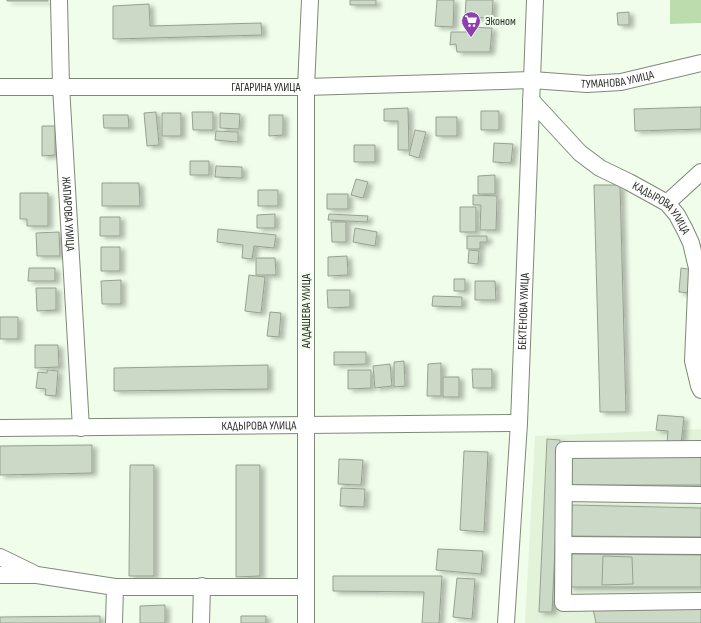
<svg xmlns="http://www.w3.org/2000/svg" width="701" height="623" viewBox="0 0 701 623" font-family="'Sofia Sans Condensed',sans-serif">
<defs>
<filter id="shadow"><feDropShadow dx="4.5" dy="2.5" stdDeviation="2" flood-color="#0004"/></filter>
</defs>
<rect width="100%" height="100%" fill="#f0fdea"/>
<path fill="#e2f3da" d="M701,429V623H525L535,436Z"/>
<path fill="#bddcae" d="M670,0H701V23L670,24Z"/>
<path fill="#cdd9c7" stroke="#96a190" filter="url(#shadow)" d="M7,0H48V1H7Z
M350,0H376V5H350Z
M437,0H454L453,27L435,26Z
M466,0H493L492,18L465,17Z
M149,4L150,26L261,23L262,35L113,39V6Z
M629,12V25H618L617,13Z
M467,27L492,28L490,52H457L456,44L450,45L451,32H467Z
M701,107V129L635,131L634,109Z
M408,108L409,150H398V121H384V109Z
M481,111H499V130H481Z
M156,112L159,145L147,146L144,113Z
M192,112H213V130H193Z
M162,113H181V136H162Z
M220,113L240,114L239,129L220,128Z
M103,115H128L129,128H104Z
M269,115H283V135L269,136Z
M436,117H457V136H436Z
M42,126H55V155L42,156Z
M415,130L426,132L419,158L409,155Z
M216,131L238,132V142L215,140Z
M494,143L513,144L511,163L493,162Z
M354,145H375V162H354Z
M190,161H209V175H190Z
M216,166L242,167V178L215,177Z
M495,175V194H478V176Z
M356,179L368,182L363,198L351,195Z
M102,183H139L140,206H102Z
M594,185H620L626,412H600Z
M258,190H278V206H258Z
M20,193H48V226H27V219H20Z
M327,194H348V209H327Z
M473,195L497,196L496,230H480L481,205H473Z
M460,207H476V232H460Z
M275,214V228H257V215Z
M329,214L368,216L367,222L328,220Z
M100,217H120V236H100Z
M331,222H346V242H332Z
M355,228L377,232L375,246L353,242Z
M218,229L276,235L274,248L254,246L252,259L242,258L243,245L217,242Z
M59,232L60,256H37L36,233Z
M467,236H487V242H480V249H467Z
M101,247H120V271H101Z
M469,250L479,251L478,264L468,263Z
M347,256L348,275L328,276V257Z
M256,258H275L276,275H256Z
M29,268H55V281H28Z
M681,268L695,270L693,293L679,292Z
M249,275L265,277L261,313L245,311Z
M454,279H465V291H454Z
M121,280V304H102L101,281Z
M475,281H495L496,300H475Z
M36,288H56V310L37,311Z
M327,290H350V307L328,308Z
M433,296L462,297V307L432,306Z
M270,312L281,313L279,337L267,336Z
M0,317H18V339H0Z
M35,345H58L59,367L35,368Z
M334,352H366V364L334,365Z
M404,361L405,386L394,387V362Z
M441,363V396H427L428,364Z
M390,364L392,386L375,388L373,366Z
M268,365V389L114,391V368Z
M472,369H492V388H473Z
M47,370L58,371L56,396L45,395L46,389L36,388L38,372L47,373Z
M348,370H371V388L348,389Z
M443,377H459V397H443Z
M658,415L684,417L681,444L667,443L668,431L656,430Z
M547,439L560,440L552,612H539Z
M92,445V473L0,475V446Z
M464,451L488,452L484,532L460,530Z
M570,456H701V485H572Z
M339,459L363,460L361,485L338,484Z
M130,465H154V576H129Z
M236,465H260V576L236,577Z
M341,488L365,489L364,507L340,506Z
M572,505L701,508V537L570,536Z
M438,549L483,551L481,574L436,570Z
M572,554L701,555V587H569Z
M603,556L632,557L633,584L602,585Z
M333,576H442L439,623H422L424,592L333,591Z
M457,578L475,579L472,619L453,617Z
M165,605V623H140V606Z
M593,609H701V623H596Z
M100,616V623H0V617Z
M241,616H266V623H241Z"/>
<g fill="none" stroke-linecap="round" stroke-linejoin="round">
<defs>
<g id="minor">
<path id="s1" d="M59,0L61,86L81,428"/>
<path id="s2" d="M0,87H306L532,80L587,84L621,82L701,63"/>
<path id="s3" d="M531,100L580,153L600,168L629,182L667,203L677,215L685,230L691,243L697,268L693,361L699,386L701,390"/>
<path d="M667,203L701,172"/>
<path id="s4" d="M0,428L519,423"/>
<path d="M701,449L564,450L563,603L701,601"/>
<path d="M564,493L701,495"/>
<path d="M564,545L701,546"/>
<path d="M0,557L33,573"/>
<path d="M0,575H37L115,587H306"/>
<path d="M114,623L115,587"/>
<path d="M201,623L202,586"/>
<path d="M306,623V87L310,0"/>
<path id="s5" d="M506,623L519,423L535,0"/>
</g>
</defs>
<use href="#minor" stroke="#7e8978" stroke-width="18"/>
<use href="#minor" stroke="#fff" stroke-width="16"/>
</g>
<defs>
<symbol id="supermarket-pin" viewBox="-11 -11 22 30"><path d="M0 17L-7.5 6A9.5 9.5 0 1 1 7.5 6Z" fill="#8f40b0" stroke="#f0fdea"/><path d="M-6-5.5h2.5l.6 2H6L4.5 2H-2.5L-4.4-4H-6ZM-1.5 3.2a1.3 1.3 0 1 0 .1 0ZM3 3.2a1.3 1.3 0 1 0 .1 0Z" fill="#fff"/></symbol>
</defs>
<g fill-rule="evenodd">
<use href="#supermarket-pin" x="460" y="10" width="22" height="30"/>
</g>
<g text-anchor="middle" stroke-width="4" stroke-linejoin="round" paint-order="stroke">
<g font-size="12" fill="#2a2f28" stroke="#f0fdea" text-anchor="start">
<text x="485" y="25">Эконом</text>
</g>
<g font-size="12" fill="#2a2f28" stroke="#f0fdea">
<text dy="4" stroke="none"><textPath href="#s2" startOffset="618">ТУМАНОВА УЛИЦА</textPath></text>
<text dy="4" stroke="none"><textPath href="#s2" startOffset="266">ГАГАРИНА УЛИЦА</textPath></text>
<text dy="4" stroke="none"><textPath href="#s3" startOffset="172">КАДЫРОВА УЛИЦА</textPath></text>
<text dy="4" stroke="none"><textPath href="#s1" startOffset="214">ЖАПАРОВА УЛИЦА</textPath></text>
<text transform="translate(306 311) rotate(-90)" y="4">АЛДАШЕВА УЛИЦА</text>
<text dy="4" stroke="none"><textPath href="#s5" startOffset="312">БЕКТЕНОВА УЛИЦА</textPath></text>
<text dy="4" stroke="none"><textPath href="#s4" startOffset="259">КАДЫРОВА УЛИЦА</textPath></text>
</g>
</g>
</svg>
